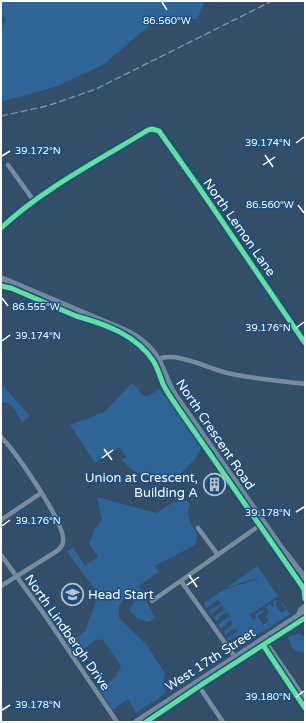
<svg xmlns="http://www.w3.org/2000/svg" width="306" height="723" viewBox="0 0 306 723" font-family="'Varela Round',sans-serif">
<rect width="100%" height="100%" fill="#324e69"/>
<path fill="#2f6497" d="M1,1H205L197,19L156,20L103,65L55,87L1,102V28L6,19L1,13Z
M1,381L2,385L30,416L22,422C17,414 12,400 1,403Z
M131,384L135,385L142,395L147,396L155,392L159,388L202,447L195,459L176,478C159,484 133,474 122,460L127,457L119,447L95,463L70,425L104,412Z
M97,497L156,513L172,503L187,501L190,504C182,521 203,531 195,545L155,566L158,572L139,586L155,618L148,622C140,619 133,617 129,609L134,603V599L131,596L125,597L119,606V618L146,644L165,673L163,685L166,693L136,713L128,699L113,710L99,690L116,676L121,666L103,640C93,637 84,651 77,657L68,644L85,631L96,603V591L67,552L73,547L85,566L98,557L89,543L95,529L102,520Z
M257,566L278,596L253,613L249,614L253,620L256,618L255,614L262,610L264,612L258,616L263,625L269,621L266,616L269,613L266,607L270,604L273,607L274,606L273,602L276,600L278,602L275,604L281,613L286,610L281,602H282L290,614L235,650L232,644L236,642L237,643L244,638L241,634L229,641L227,638L238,631L235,628L225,635L223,632L233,624L230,620L221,629L218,624L230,616L227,612L219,617L220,618L216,621L213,617L225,610L221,606L211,614L209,611L221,604L218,600L207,608L204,603L223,590L258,579L257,578L226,588Z
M300,633L302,636H305V653L293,650L288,637Z"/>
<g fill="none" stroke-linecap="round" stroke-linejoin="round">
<path stroke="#788c9f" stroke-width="4.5" d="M8,165L34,201
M1,228C44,188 98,161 148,130L152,129L159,131L198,186L305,343
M158,359C179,351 210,370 232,374C256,379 281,381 305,384
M1,437C16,452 62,519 63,538C64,544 61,548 57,551L1,586
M1,520L41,493
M198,528L218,555
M1,555L44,614L117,722
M181,581L235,657
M152,601L263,523
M263,638L305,699
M196,682L223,722"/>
<path stroke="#73889b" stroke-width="6" d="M1,278L124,330C138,336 152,347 159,361C165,372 168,384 175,395L280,546L305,578
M298,616L301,610L305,607
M136,722L298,616L305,614"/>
<path stroke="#798ea0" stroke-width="1.5" stroke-dasharray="7 3" stroke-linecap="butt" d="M1,116L47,106L96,89L272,1"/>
<defs>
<path id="cycleway" d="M1,228C44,188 98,161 148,130L152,129L159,131L198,186L305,343
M1,286L11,288L76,316C105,324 137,335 154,362C158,369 160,377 163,384C167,393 173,400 178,408L302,586L304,590L305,599
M263,645L305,708
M146,722L204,683L305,618"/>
</defs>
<use href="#cycleway" stroke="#1c4e7f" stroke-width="8"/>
<use href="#cycleway" stroke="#60e19b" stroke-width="5"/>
</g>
<path fill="none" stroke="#fff" stroke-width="1.5" d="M162,2L167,10M296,143L304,137M265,155L273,167M2,156L10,151M263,165L275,157M298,205L304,213M2,298L8,306M296,328L304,322M2,341L10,335M104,449L112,460M102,458L113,450M296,512L304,507M2,526L10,520M189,575L197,587M187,585L199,577M296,697L304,691M2,710L10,705"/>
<defs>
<symbol id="building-ring" viewBox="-11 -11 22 22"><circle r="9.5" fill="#1c4e7f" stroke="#b7c1ca" stroke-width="1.5"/><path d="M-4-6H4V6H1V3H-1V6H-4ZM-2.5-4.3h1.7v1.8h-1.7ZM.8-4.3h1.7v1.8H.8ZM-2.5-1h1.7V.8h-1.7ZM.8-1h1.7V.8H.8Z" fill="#b7c1ca"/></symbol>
<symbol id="school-ring" viewBox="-11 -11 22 22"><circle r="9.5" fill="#1c4e7f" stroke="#b7c1ca" stroke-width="1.5"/><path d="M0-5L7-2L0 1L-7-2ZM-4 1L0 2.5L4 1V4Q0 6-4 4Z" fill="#b7c1ca"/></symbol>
</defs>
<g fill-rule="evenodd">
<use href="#building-ring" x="202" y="472" width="25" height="25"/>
<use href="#school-ring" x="60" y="582" width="25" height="25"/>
</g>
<g text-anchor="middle" stroke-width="3" stroke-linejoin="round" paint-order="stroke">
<g font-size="13" fill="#fff" stroke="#1c4e7f">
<text transform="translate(240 227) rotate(55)" y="5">North Lemon Lane</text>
<text transform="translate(216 434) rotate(56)" y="5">North Crescent Road</text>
<text transform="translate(68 632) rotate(55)" y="5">North Lindbergh Drive</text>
<text transform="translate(210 659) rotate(-33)" y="5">West 17th Street</text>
</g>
<g font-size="13" fill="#fff" stroke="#1c4e7f" text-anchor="end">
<text x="198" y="482">Union at Crescent,<tspan x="198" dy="15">Building A</tspan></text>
<text x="88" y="599" text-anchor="start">Head Start</text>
</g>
</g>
<g font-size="10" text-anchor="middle" fill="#fff" stroke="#1c4e7f" stroke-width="3" stroke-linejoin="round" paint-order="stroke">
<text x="167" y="24">86.560°W</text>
<text x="268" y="146">39.174°N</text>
<text x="38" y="154">39.172°N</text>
<text x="270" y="208">86.560°W</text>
<text x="36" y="310">86.555°W</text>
<text x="268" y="331">39.176°N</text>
<text x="38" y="339">39.174°N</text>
<text x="268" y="516">39.178°N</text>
<text x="38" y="524">39.176°N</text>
<text x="268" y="700">39.180°N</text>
<text x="38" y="708">39.178°N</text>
</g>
<rect width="306" height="723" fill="none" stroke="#ffffff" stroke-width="4"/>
</svg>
